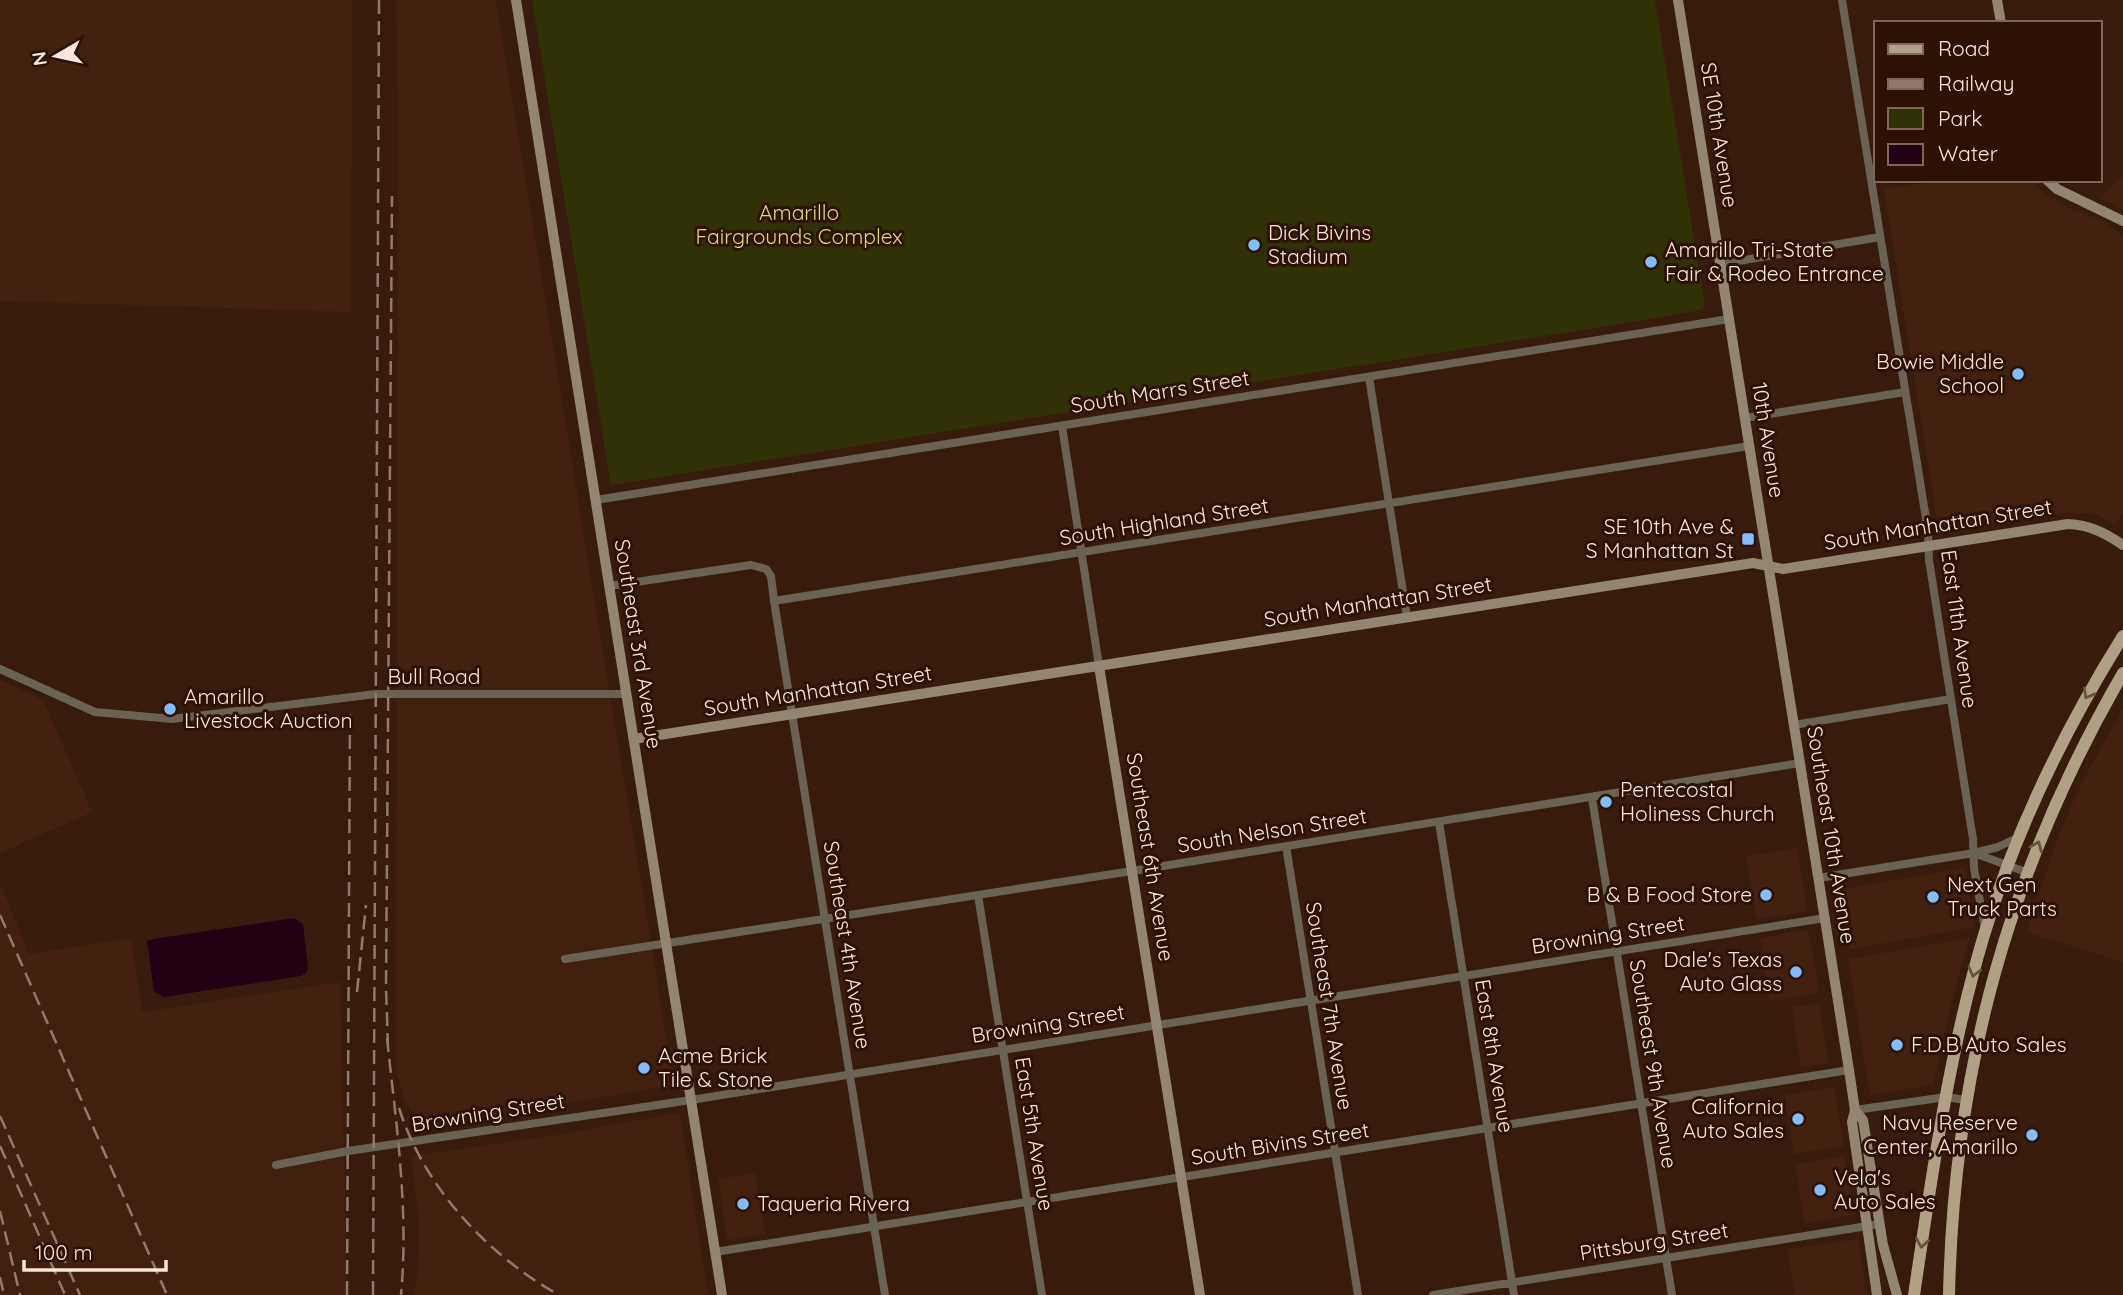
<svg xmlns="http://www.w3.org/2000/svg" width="2123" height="1295" viewBox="0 0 2123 1295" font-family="Quicksand,sans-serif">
<rect width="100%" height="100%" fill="#371c0e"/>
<path fill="#42200f" d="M0,0H352L351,312L0,301Z
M396,0H496L674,1085L421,1128L404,1099L396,1068L398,100Z
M2123,176V210L2100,198Z
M1944,180H2032L2043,193L2073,210L2101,220L2123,236V514L2115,524L2093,513H2068L1939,532L1884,189Z
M0,680L43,700L92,812L0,853Z
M2123,709V962L2026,932L2056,842L2082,782Z
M1797,848L1807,909L1805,912L1757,919L1746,856Z
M1965,868L1975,927L1851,949L1842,889Z
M0,883L29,954L131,938L142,1012L340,982L347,1295H0Z
M1806,930L1809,932L1819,993L1769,1001L1760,938Z
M1970,938L1953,996L1933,1085L1870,1095L1848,959Z
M1819,1003L1828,1062L1801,1067L1792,1007Z
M1834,1087L1844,1146L1794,1154L1785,1095Z
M676,1113L680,1114L708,1295H414L418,1266L419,1221L411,1156L557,1135Z
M1845,1156L1854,1215L1805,1223L1795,1164Z
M755,1173L765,1234L731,1240L727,1237L718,1179Z
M1854,1239L1859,1242L1867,1295H1795L1787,1250Z"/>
<path fill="#303005" d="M532,0H1655L1705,305L1701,310L1601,327L611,485Z"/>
<path fill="#240017" d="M294,918L303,924L308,966L307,972L301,976L164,997L154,992L147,941L153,939Z"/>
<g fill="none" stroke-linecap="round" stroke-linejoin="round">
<path stroke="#6a6255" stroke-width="8" d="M1842,0L1928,531L1929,560L1973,839L1974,868L1985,929
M1721,264L1880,237
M1369,377L1407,617
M1745,418L1905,392
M1062,426L1099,666
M596,500L1729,319
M609,586L751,565L766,569L771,576L774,601L1749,446
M774,601L885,1295
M0,669L95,712L172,719L376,694H627
M1794,725L1951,699
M1592,798L1672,1295
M1439,822L1514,1295
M1286,846L1358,1295
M1974,853L2026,872
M1818,878L1974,853L1998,847L2017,838
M978,895L1042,1295
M565,959L1132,871L1800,763
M1855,1110L1946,1097L1965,1100
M276,1165L348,1151L691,1100L1825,918
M715,1252L1849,1070
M1433,1295L1880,1224"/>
<path stroke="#928571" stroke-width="10" d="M516,0L722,1295
M1678,0L1849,1070L1855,1110L1852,1122L1877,1295
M1997,0L2001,23
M2047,180L2057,189L2123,221
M1099,666L1200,1295
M634,739L1753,563L1783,569L2068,524C2090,525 2105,533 2123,545
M1855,1110L1863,1120L1883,1245L1897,1295"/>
<path stroke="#b0a086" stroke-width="12" d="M1914,1295C1932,1174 1949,1052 1984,935C2016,829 2065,729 2123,636
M1949,1295C1954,1067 2009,870 2123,673"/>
<path stroke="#90796d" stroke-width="2.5" stroke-dasharray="14 7" stroke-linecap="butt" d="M0,915L167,1295
M357,992L366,905
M387,1038C396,1123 409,1209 401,1295
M388,1047L386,987L392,196
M399,1108C424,1187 487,1255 559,1295
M0,1116L80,1295
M0,1146L65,1295
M0,1211L20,1295
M0,1277L4,1295
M347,1295L350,707
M373,1295L379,0"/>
</g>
<defs><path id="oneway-chevron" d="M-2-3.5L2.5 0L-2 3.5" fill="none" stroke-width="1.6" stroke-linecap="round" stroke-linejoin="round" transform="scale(1.75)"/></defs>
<g stroke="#67523f">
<use href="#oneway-chevron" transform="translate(2088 694) rotate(119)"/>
<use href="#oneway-chevron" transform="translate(2037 846) rotate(-68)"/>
<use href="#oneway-chevron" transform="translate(1974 972) rotate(105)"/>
<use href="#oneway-chevron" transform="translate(1922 1243) rotate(99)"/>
</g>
<g fill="#80bdfa" stroke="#2c1205" stroke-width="2.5">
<circle cx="1254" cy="245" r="7"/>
<circle cx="1651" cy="262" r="7"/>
<circle cx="2018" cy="374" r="7"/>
<rect x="1741" y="532" width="14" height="14" rx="3.5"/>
<circle cx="170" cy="709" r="7"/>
<circle cx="1606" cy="802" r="7"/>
<circle cx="1766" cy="895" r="7"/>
<circle cx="1933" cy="897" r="7"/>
<circle cx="1796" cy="972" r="7"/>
<circle cx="1897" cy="1045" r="7"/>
<circle cx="644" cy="1068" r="7"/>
<circle cx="1798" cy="1119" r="7"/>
<circle cx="2032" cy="1135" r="7"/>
<circle cx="1820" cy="1190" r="7"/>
<circle cx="743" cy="1204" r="7"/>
</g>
<g text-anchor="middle" stroke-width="6" stroke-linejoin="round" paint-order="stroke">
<g font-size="21" fill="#f8e5dc" stroke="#2c1205">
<text transform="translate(1719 135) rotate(81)" y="7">SE 10th Avenue</text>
<text transform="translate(1160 392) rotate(-9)" y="7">South Marrs Street</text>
<text transform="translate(1768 440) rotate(81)" y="7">10th Avenue</text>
<text transform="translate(1164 522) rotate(-9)" y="7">South Highland Street</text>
<text transform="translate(1938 525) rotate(-9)" y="7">South Manhattan Street</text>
<text transform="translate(1378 602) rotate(-9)" y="7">South Manhattan Street</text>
<text transform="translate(1959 629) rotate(82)" y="7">East 11th Avenue</text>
<text transform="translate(638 644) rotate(81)" y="7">Southeast 3rd Avenue</text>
<text x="434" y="684">Bull Road</text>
<text transform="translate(818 691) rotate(-9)" y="7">South Manhattan Street</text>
<text transform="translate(1272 831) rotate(-9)" y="7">South Nelson Street</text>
<text transform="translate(1831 835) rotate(81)" y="7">Southeast 10th Avenue</text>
<text transform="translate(1150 857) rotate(81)" y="7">Southeast 6th Avenue</text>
<text transform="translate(1608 935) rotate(-9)" y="7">Browning Street</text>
<text transform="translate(847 945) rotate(81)" y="7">Southeast 4th Avenue</text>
<text transform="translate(1329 1006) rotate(81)" y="7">Southeast 7th Avenue</text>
<text transform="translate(1048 1024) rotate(-9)" y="7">Browning Street</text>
<text transform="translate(1494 1056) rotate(81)" y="7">East 8th Avenue</text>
<text transform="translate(1653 1064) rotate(81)" y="7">Southeast 9th Avenue</text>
<text transform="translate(488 1113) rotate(-9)" y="7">Browning Street</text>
<text transform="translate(1034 1134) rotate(81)" y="7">East 5th Avenue</text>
<text transform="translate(1280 1144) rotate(-9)" y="7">South Bivins Street</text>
<text transform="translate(1654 1242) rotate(-9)" y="7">Pittsburg Street</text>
</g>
<g font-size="21" fill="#dadd70" stroke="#2c1205">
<text x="799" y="220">Amarillo<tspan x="799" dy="24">Fairgrounds Complex</tspan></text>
</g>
<g font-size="21" fill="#f8e5dc" stroke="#2c1205" text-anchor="start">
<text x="1268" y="240">Dick Bivins<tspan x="1268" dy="24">Stadium</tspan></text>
<text x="1665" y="257">Amarillo Tri-State<tspan x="1665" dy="24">Fair &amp; Rodeo Entrance</tspan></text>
<text x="2004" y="369" text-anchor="end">Bowie Middle<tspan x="2004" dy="24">School</tspan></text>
<text x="1734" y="534" text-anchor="end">SE 10th Ave &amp;<tspan x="1734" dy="24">S Manhattan St</tspan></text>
<text x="184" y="704">Amarillo<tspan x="184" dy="24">Livestock Auction</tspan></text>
<text x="1620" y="797">Pentecostal<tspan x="1620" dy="24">Holiness Church</tspan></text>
<text x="1947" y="892">Next Gen<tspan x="1947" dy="24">Truck Parts</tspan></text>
<text x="1752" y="902" text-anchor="end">B &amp; B Food Store</text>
<text x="1782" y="967" text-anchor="end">Dale's Texas<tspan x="1782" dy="24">Auto Glass</tspan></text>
<text x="1911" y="1052">F.D.B Auto Sales</text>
<text x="658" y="1063">Acme Brick<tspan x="658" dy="24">Tile &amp; Stone</tspan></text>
<text x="1784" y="1114" text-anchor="end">California<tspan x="1784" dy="24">Auto Sales</tspan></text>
<text x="2018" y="1130" text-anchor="end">Navy Reserve<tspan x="2018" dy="24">Center, Amarillo</tspan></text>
<text x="1834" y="1185">Vela's<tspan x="1834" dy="24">Auto Sales</tspan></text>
<text x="757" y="1211">Taqueria Rivera</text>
</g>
</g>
<rect x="1874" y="21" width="228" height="161" fill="#2c1205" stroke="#7e665b" stroke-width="2"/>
<rect x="1888" y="44" width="35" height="10" fill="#b0a086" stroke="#7e665b" stroke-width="2"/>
<text x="1938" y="56" font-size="21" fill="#f8e5dc">Road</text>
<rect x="1888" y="79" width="35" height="10" fill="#90796d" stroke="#7e665b" stroke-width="2"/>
<text x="1938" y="91" font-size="21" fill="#f8e5dc">Railway</text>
<rect x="1888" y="108" width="35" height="21" fill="#303005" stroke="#7e665b" stroke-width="2"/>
<text x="1938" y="126" font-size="21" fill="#f8e5dc">Park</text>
<rect x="1888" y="144" width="35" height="21" fill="#240017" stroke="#7e665b" stroke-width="2"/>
<text x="1938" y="161" font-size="21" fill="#f8e5dc">Water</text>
<g transform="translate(56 56) rotate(261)" stroke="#2c1205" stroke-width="5" paint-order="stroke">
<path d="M0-5L12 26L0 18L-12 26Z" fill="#f8e5dc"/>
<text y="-10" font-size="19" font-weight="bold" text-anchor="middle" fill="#f8e5dc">N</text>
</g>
<path d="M24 1260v10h142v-10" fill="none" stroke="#f8e5dc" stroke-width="3.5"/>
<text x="35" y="1260" font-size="21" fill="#f8e5dc" stroke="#2c1205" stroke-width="5" paint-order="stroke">100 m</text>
</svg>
